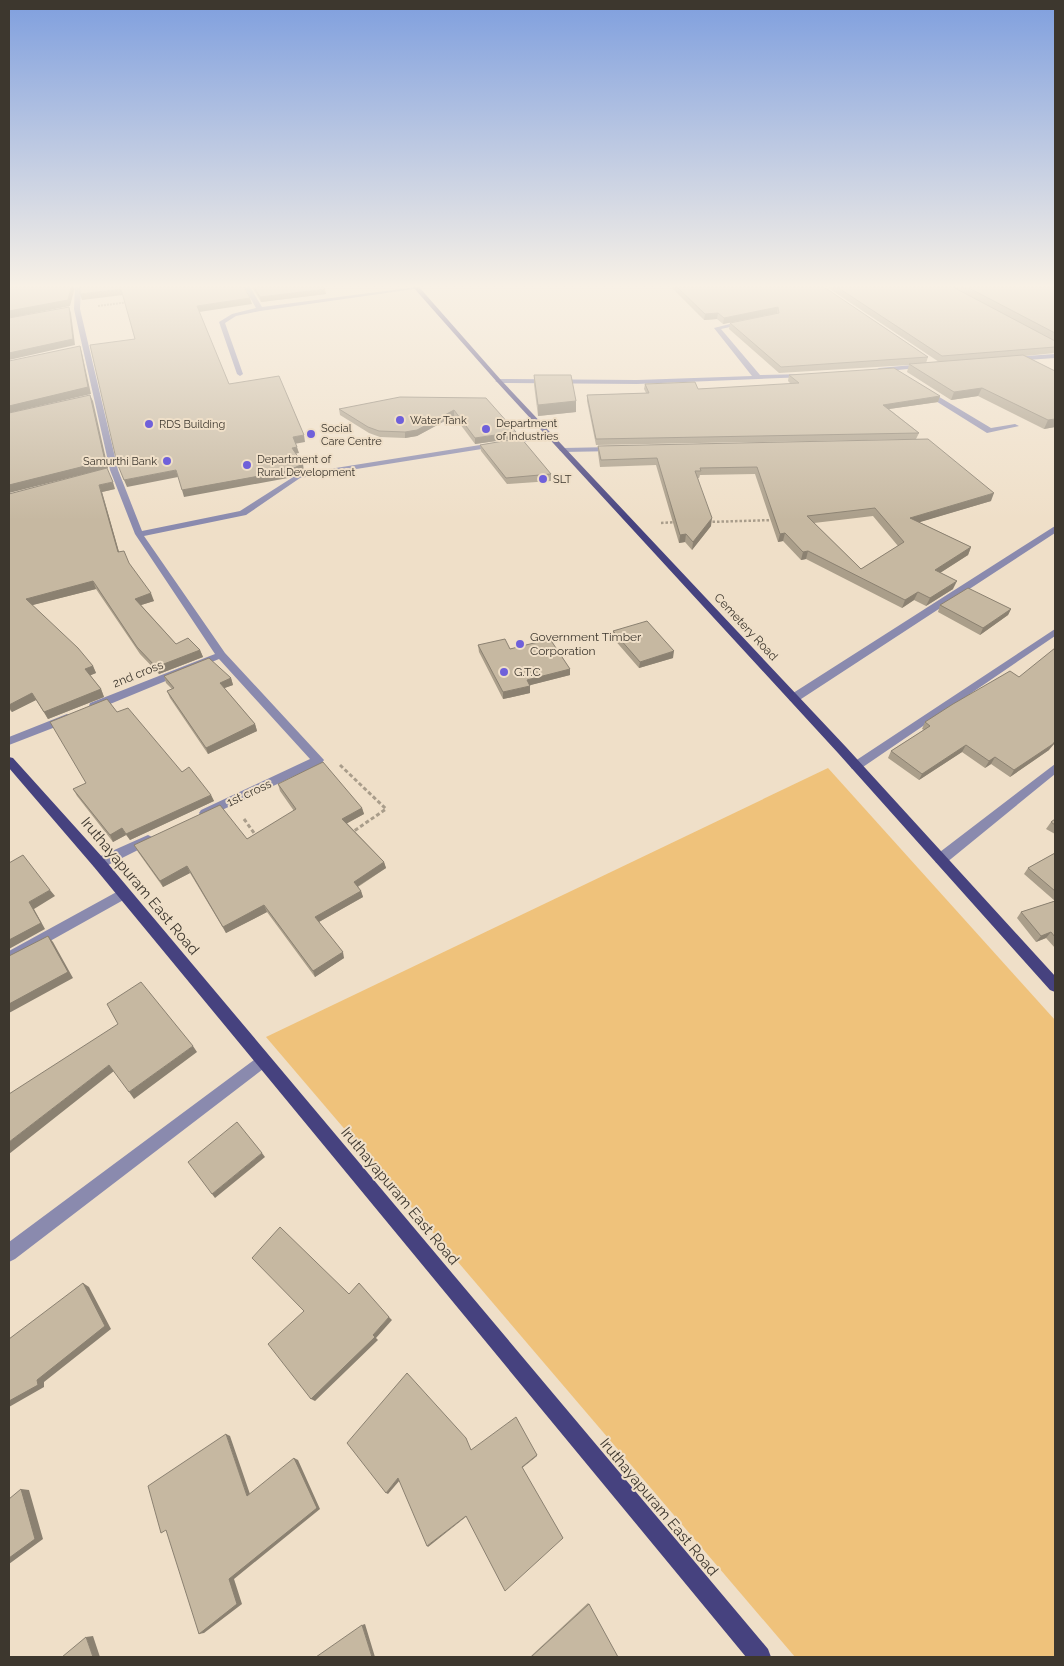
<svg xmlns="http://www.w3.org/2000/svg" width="1064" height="1666" viewBox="0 0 1064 1666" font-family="Raleway,sans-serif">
<rect width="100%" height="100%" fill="#efdfc8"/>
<path fill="#efc27b" d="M828,768L1055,1020V1657H795L266,1037Z"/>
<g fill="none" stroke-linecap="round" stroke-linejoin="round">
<path stroke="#a99d8b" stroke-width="2" stroke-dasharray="2 1" stroke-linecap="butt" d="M98,306L129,302"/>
<path stroke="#a99d8b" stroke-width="2.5" stroke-dasharray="2.5 2" stroke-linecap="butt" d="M708,522L774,520
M661,523L677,522"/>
<path stroke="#a99d8b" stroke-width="3" stroke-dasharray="4 2.5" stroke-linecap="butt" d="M340,765L386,809L351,833
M244,819L257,837"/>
<path fill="#8a8aae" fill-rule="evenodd" d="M75,287H81L80,309L118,470L142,531L240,511L298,474L550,434L554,436L550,438L300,478L246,515L144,536L225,653L324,760L322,763L205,818L201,816L199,813L201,810L310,759L219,659L98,709L94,710L89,706L90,703L215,654L135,534L110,470L74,309Z
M244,287H250L262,307L416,287L421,288L260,311L236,316L225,323L243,374L240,376L237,374L219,322L232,314L256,308Z
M746,320L748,323L721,329L760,375L804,374L807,376L806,377L637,384L499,383L495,381L499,379L637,380L752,376L714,328Z
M1055,354V358L1014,361L1011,359L1014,357Z
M924,364L927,366L926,367L879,372L876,370L879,368Z
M926,389L991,428L1015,424L1019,426L987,433L923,393L922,391Z
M614,447H617V451L563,452L559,450L563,448Z
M1055,526V533L798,701H790L789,698L790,695Z
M1055,629V636L860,769H852L850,766L852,763Z
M67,714L73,718L71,721L9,745V737Z
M1055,764V774L946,863H936L935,859L936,855Z
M148,835L152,837L154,840L152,843L104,867H94L93,863L94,859Z
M122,889L127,890L129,894L127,898L9,964V951Z
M262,1054L267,1056L270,1061L267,1066L15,1259L9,1262V1242Z"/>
<path fill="#46427f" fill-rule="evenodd" d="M413,287H419L501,380L846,747L1055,976V992L1050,990L838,753L497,382Z
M9,757L13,758L104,859L768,1649L771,1657H746L94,867L9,768Z"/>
</g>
<path fill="#aa9e8a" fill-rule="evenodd" d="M252,287H323L326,294L261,302Z
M671,287H824L928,357L926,363L939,362L827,287H1055V353L1025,356L1055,427L1044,429L978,396L951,400L907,372L909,365L779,373L729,329L730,323L777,313L723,324L717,319L704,320Z
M534,375L576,401V412L538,416L534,385Z
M789,375L940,396L938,402L889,409L919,433L916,439L596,445L587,401V395L646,393L644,389L645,384L698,389L791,384L788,381Z
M486,398L516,438L475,444L454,416L417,436L405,438L380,437L369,433L340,415L339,409Z
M928,439L991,501L919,522L971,547L968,555L940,573L953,589L926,606L914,600L902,608L806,559L801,560L783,541L778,542L755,474L700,475L699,478H698L711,526L692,550L685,542L679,543L656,465L600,467L598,453V446ZM873,516L898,546L861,569L814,523Z
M480,445L551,474V481L507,484L481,451Z
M115,489L102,492L119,552L129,564L154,601L141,605L176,644L200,650L203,657L159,674L140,654L96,589L32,605L93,666L96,673L90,675L101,689L104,697L48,719L36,700L12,712L9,709V494Z
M940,605L1011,609L1008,615L980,635L938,612Z
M613,631L673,658L639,668L613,638Z
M478,645L510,649L570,669V675L530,685V693L503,699L479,652Z
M164,676L231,678L233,685L224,688L255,724L257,731L208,754L170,698L167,691L172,689L166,683Z
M1019,677L1049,750L1010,777L991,764L985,768L962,752L919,780L888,758L891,751L924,730L922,729L925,722Z
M117,712L182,772L211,795L214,801L130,840L126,835L113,842L77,796L73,789L86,783Z
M278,784L362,808L364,814L347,823L384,862L386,868L358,887L361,891L363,897L319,922L344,958L315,977L267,912L226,933L190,873L163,887L138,852L134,845L247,839L294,811L280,791Z
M1055,819V834L1046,829L1051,822Z
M1055,853V948L1046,938L1036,942L1017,918L1021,912L1055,901L1024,874L1028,868Z
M588,1603L589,1604L531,1657V1656Z"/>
<path fill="#8b8171" d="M71,287H75L70,306L9,318V311Z
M121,289L123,295L82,300L80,294Z
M325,289L326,294L261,302L260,297Z
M250,298L252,304L199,312L197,306Z
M69,307L71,313L75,345L9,360V353Z
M778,307L777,313L723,324L724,318Z
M718,313L717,319L704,320L705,314Z
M80,346L82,353L91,394L9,413V406Z
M982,388L978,396L951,400L954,392Z
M90,395L93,401L108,468L9,493V485Z
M940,396L938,402L882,410L883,405Z
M576,401V412L538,416V405Z
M454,410V416L417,436L405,438V432Z
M1055,419V427L1044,429L1048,420Z
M516,432V438L475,444V438Z
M304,435L305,442L294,444L293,437Z
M297,447L299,453L294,454L292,448Z
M303,464L304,471L288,478L184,497L182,490Z
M176,470L178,477L127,487L124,480Z
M113,482L115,489L102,492L121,559L118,552L99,485Z
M994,493L991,501L907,526L910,518Z
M712,518L711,526L692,550L693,542Z
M785,533L783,541L778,542L780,534Z
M686,534L685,542L679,543L680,535Z
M971,547L968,555L932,578L935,570Z
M808,551L806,559L801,560L803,552Z
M93,581L96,589L29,606L26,599Z
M957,581L953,589L926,606L930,598Z
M918,592L914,600L902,608L905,600Z
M151,593L154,601L138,606L135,599Z
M1011,609L1008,615L980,635L983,628Z
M200,650L203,657L159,674L156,667Z
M674,651L673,658L639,668L640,662Z
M93,666L96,673L89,676L85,669Z
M570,669V675L527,686V680Z
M231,678L233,685L222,689L220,683Z
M530,686V693L503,699V692Z
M101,689L104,697L48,719L44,712Z
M32,693L36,700L12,712L9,707V705Z
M255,724L257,731L208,754L206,748Z
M1055,741V743L1049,750L1010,777L1014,770Z
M966,745L962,752L919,780L922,774Z
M995,757L991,764L985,768L989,761Z
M211,795L214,801L130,840L126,834Z
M362,808L364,814L344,825L342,819Z
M122,828L126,835L113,842L110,835Z
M384,862L386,868L355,888L354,882Z
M187,866L190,873L163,887L160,881Z
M50,890L55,896L34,909L45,929L9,949V940L29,902Z
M361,891L363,897L317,923L315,917Z
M264,905L267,912L226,933L223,927Z
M1051,932L1046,938L1036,942L1041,936Z
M48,936L53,942L73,978L9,1013V1004Z
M343,952L344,958L315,977L313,971Z
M193,1046L197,1052L134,1099L129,1092Z
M109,1065L114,1071L9,1154V1142Z
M262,1153L265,1157L215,1198L212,1194Z
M83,1283L89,1287L111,1329L44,1382V1387L9,1407V1401L37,1380Z
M389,1317L392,1320L376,1338L378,1340L315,1401L311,1399L373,1335Z
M226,1434L230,1436L251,1497L247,1496Z
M537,1455V1456L522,1468V1467Z
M294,1458L298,1460L320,1509L234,1579L242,1604L204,1633L199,1634Z
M398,1478L400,1480L388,1494L386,1493Z
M21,1489L29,1490L43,1539L9,1564V1558Z
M466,1516H467L428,1547L427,1546Z
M365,1624L375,1657H372L362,1625Z
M93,1636L100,1657H93L86,1637Z"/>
<path fill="#c6b8a1" stroke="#8b8171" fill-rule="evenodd" d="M9,287H71L68,300L9,311Z
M80,287H244L250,298L197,306L229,384L279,376L304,435L293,437L297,447L292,448L303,464L287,471L182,490L176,470L124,480L117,463L90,345L135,339L121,289L80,294Z
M254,287H323L325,289L260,297Z
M677,287H824L928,357L781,367L730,323L779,313L778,307L724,318L718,313L705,314Z
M837,287H953L1055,341V347L942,356Z
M967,287H1055V333Z
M69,307L73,339L9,353V318Z
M80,346L88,387L9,406V361Z
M1023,355L1055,371V419L1048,420L982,388L954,392L909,364Z
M894,368L940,396L883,405L919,433L596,439L587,395L649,393L645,384L695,382L698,389L799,383L789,375Z
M534,375H571L576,401L538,405Z
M90,395L105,461L9,485V413Z
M400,397L486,398L516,432L475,438L454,410L417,430L405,432L379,431L368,427L339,409Z
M521,438L551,474L506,478L480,445Z
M928,439L994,493L910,518L971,547L935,570L957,581L930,598L918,592L905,600L808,551L803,552L785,533L780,534L757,467L700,468L701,471H695L712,518L693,542L686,534L680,535L657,458L601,460L598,446ZM875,508L904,542L861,569L807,516Z
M107,468L113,482L99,485L118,552L124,551L129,563L151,593L135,599L176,644L188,638L200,650L156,667L137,647L93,581L26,599L78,648L93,666L85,669L101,689L44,712L32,693L9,705V494Z
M968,588L1011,609L983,628L940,605Z
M647,621L674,651L640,662L613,631Z
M505,639L510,649L550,639L570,669L527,680L530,686L503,692L478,645Z
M1055,648V741L1053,744L1014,770L995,757L989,761L966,745L922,774L891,751L930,726L925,722L953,704L1010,671L1019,677Z
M209,658L231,678L220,683L255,724L206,748L167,691L174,688L164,676Z
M107,699L117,712L128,708L182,772L189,767L211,795L126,834L122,828L110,835L73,789L86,783L50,722Z
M323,762L362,808L342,819L384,862L354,882L361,891L315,917L343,952L313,971L264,905L223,927L187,866L160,881L134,845L220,805L247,839L296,809L278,784Z
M1055,819V825L1051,822Z
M1055,853V891L1028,868Z
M23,855L50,890L29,902L41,923L9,940V863Z
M1055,901V937L1051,932L1041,936L1021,912Z
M48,936L68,972L9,1004V956Z
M141,982L193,1046L129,1092L109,1065L9,1142V1094L118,1024L107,1004Z
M237,1122L262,1153L212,1194L188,1162Z
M280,1227L349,1294L359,1283L389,1317L373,1335L375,1337L311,1399L268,1344L304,1311L252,1258Z
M83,1283L105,1326L37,1380L38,1385L9,1401V1339Z
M407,1373L466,1438L471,1450L516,1417L537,1455L522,1467L563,1538L505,1591L466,1516L427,1546L398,1478L386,1493L347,1443Z
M226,1434L247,1496L294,1458L317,1508L229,1579L237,1604L199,1634L166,1530L161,1533L148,1486Z
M21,1489L35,1539L9,1558V1499Z
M589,1604L618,1657H531Z
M362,1625L372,1657H316Z
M86,1637L93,1657H62Z"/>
<linearGradient id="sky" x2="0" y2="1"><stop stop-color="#7f9fde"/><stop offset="0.55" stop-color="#f8f1e6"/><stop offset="1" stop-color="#f8f1e6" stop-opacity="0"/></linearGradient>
<rect width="1064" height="520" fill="url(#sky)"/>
<g fill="#6f60da" stroke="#efdfc8" stroke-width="2">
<circle cx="400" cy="420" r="5"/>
<circle cx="149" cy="424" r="5"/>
<circle cx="486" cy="429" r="5"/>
<circle cx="311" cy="434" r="5"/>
<circle cx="167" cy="461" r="5"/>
<circle cx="247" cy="465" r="5"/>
<circle cx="543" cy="479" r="5"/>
<circle cx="520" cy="644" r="5"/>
<circle cx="504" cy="672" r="5"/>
</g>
<g text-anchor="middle" stroke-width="4" stroke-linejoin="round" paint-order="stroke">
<g font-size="11" fill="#3d372e" stroke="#efdfc8" text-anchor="start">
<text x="410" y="424">Water Tank</text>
<text x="496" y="427">Department<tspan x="496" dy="13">of Industries</tspan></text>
<text x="159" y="428">RDS Building</text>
<text x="321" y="432">Social<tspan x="321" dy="13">Care Centre</tspan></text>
<text x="257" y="463">Department of<tspan x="257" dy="13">Rural Development</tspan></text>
<text x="157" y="465" text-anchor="end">Samurthi Bank</text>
<text x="553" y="483">SLT</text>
</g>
<g font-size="12" fill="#3d372e" stroke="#efdfc8">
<text transform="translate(746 627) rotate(47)" y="4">Cemetery Road</text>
<text transform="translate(138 674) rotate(-22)" y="4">2nd cross</text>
<text transform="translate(249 793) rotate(-25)" y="4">1st cross</text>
</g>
<g font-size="12" fill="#3d372e" stroke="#efdfc8" text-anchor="start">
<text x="530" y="641">Government Timber<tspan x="530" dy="14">Corporation</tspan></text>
<text x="514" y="676">G.T.C</text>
</g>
<g font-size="15" fill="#3d372e" stroke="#efdfc8">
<text transform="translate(140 886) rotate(50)" y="5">Iruthayapuram East Road</text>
<text transform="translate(400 1196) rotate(50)" y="5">Iruthayapuram East Road</text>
<text transform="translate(659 1507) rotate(50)" y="5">Iruthayapuram East Road</text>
</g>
</g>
<rect width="1064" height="1666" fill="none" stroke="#3d372e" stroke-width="20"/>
</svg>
